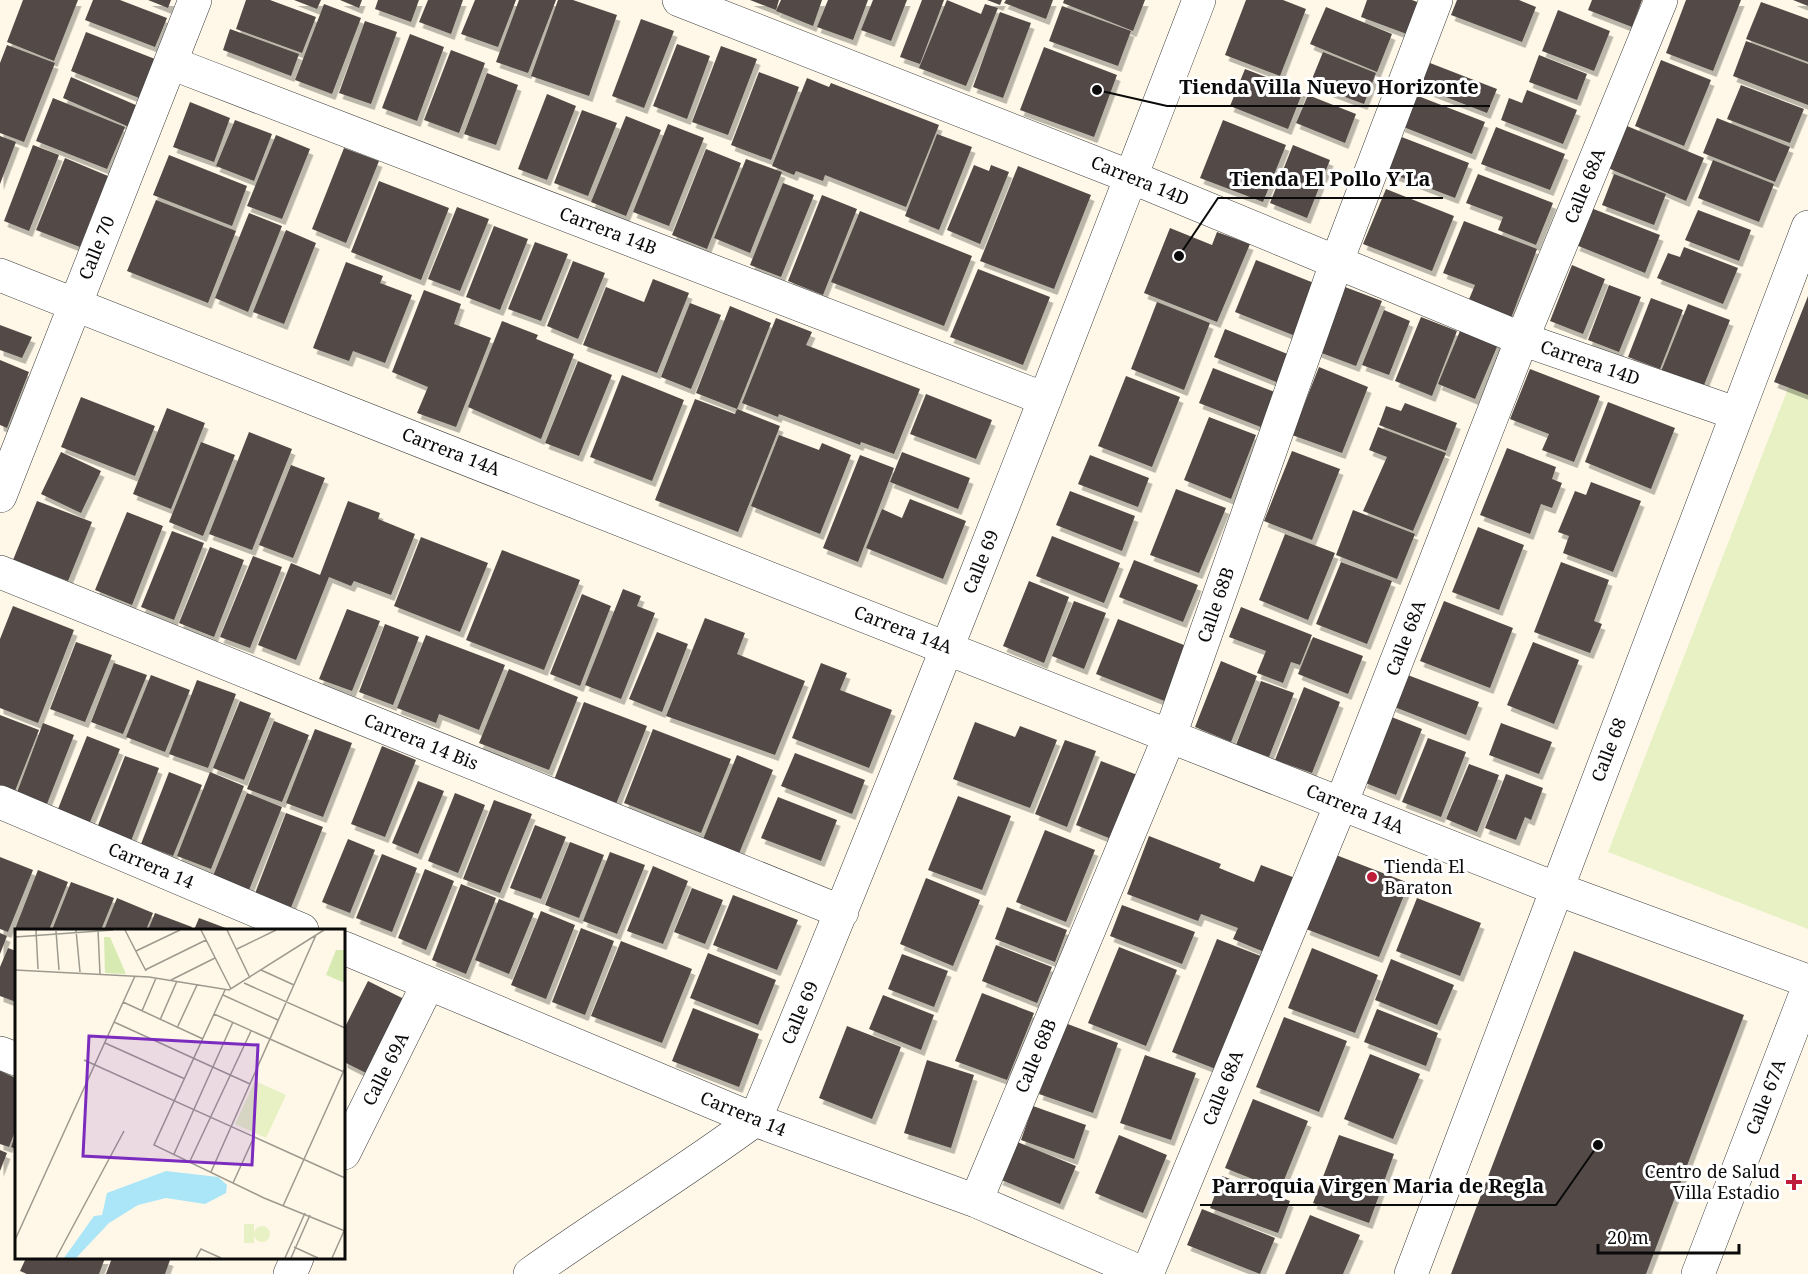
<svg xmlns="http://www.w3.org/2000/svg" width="1808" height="1274" viewBox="0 0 1808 1274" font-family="'Noto Serif',serif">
<defs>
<filter id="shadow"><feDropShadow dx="3.5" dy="6" stdDeviation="0" flood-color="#0004"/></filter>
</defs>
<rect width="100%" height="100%" fill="#fff8e8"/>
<path fill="#e7f1c3" d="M1789,386L1808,394V929L1608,852Z"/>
<path fill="#534a46" filter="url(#shadow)" d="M23,0H78L54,61L7,42Z
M93,0H120L167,18L155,47L85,20Z
M148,0H171L168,8Z
M246,0H270L316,17L302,53L236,29Z
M294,0H321L317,9Z
M340,0H362L359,8Z
M378,0H419L411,22L375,9Z
M428,0H463L451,34L419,22Z
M475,0H516L498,47L461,34Z
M519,0H556L528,73L496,62Z
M558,0H573L617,15L589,96L531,76Z
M750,0H779L776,10Z
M781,0H822L813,26L776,11Z
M828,0H868L853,40L817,27Z
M873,0H907L891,41L861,30Z
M922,0H944L920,64L900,57Z
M947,0L981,14L985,4L998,8L966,86L919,68Z
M987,0H1002L1000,5Z
M1006,0H1053L1046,19L1004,3Z
M1064,0H1145L1133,31L1063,3Z
M1246,0H1283L1306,9L1280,76L1225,55Z
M1367,0H1412L1425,5L1412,36L1361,17Z
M1457,0H1519L1536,7L1522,42L1451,15Z
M1592,0H1642L1632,27L1588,10Z
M1686,0H1741L1713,71L1666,53Z
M1793,0H1808V6Z
M1761,2L1808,19V62L1746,39Z
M324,4L361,18L332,94L295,80Z
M1062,6L1131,31L1118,66L1049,41Z
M1326,7L1392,34L1377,72L1310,44Z
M1558,10L1610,31L1594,71L1542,51Z
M1000,12L1031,23L1003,98L973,87Z
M641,19L674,31L644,108L612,96Z
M365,21L397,32L371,104L339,93Z
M230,29L299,54L291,76L223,50Z
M86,32L155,59L139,98L71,71Z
M410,34L444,47L417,121L382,108Z
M1746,41L1808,64V105L1733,76Z
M677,44L710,56L687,119L653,106Z
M7,45L55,63L24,142L0,133V63Z
M721,46L757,59L728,135L692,122Z
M1044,47L1117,75L1094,137L1020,110Z
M451,50L485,63L459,133L424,120Z
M1323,52L1376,73L1364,104L1310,84Z
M1539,55L1587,74L1577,100L1529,82Z
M1661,60L1711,80L1684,146L1635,126Z
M1430,63L1497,89L1487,113L1420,87Z
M1245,69L1303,91L1288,129L1230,106Z
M759,72L799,87L771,160L731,145Z
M487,73L518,85L496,145L464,134Z
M71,77L138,106L129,127L63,98Z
M807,78L829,87L831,83L939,125L906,207L825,175L823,181L796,171L794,175L772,166Z
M1741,85L1804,109L1790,143L1727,119Z
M1527,90L1577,110L1563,144L1501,120L1509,98L1522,103Z
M547,94L576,106L547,180L518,169Z
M1413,94L1485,122L1472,154L1401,126Z
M1308,95L1356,114L1345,143L1296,123Z
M53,98L125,127L107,169L36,141Z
M190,102L230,118L214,162L173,147Z
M582,110L617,123L588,196L554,183Z
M626,116L661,130L626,216L591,202Z
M1717,118L1790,147L1775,182L1703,153Z
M235,120L272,134L254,181L216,166Z
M1223,120L1286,145L1263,202L1200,178Z
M668,124L704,138L669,226L633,212Z
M1627,126L1704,158L1686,201L1608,168Z
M1496,127L1565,154L1550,190L1481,164Z
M937,134L972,147L939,230L905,216Z
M276,135L310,149L282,219L247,206Z
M0,136L16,142L0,184Z
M1399,136L1469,163L1455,198L1385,171Z
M33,145L59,155L29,231L4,221Z
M1293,145L1330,160L1307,218L1270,203Z
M344,148L379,161L346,243L312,229Z
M706,149L741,163L707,249L672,235Z
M169,155L247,186L232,226L153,195Z
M65,158L108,176L80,247L36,230Z
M746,159L782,172L750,253L714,238Z
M1713,160L1774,184L1759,222L1698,198Z
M974,165L989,171L991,165L1009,172L980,244L947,230Z
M1018,166L1091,195L1054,289L980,261Z
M1478,174L1553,203L1536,245L1498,230L1503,217L1466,203Z
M1614,174L1666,194L1654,225L1602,205Z
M379,181L449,208L421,280L351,252Z
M783,183L814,195L781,277L750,265Z
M1386,189L1454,216L1432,271L1363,244Z
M822,195L857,209L823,295L788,281Z
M156,200L236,231L208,303L127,271Z
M457,207L489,219L460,291L428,279Z
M1591,208L1660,235L1645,273L1576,245Z
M1698,210L1751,230L1739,261L1685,240Z
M860,211L972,256L944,326L831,282Z
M249,213L282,226L248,312L215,298Z
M1464,221L1537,249L1510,321L1467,304L1475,285L1443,273Z
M494,226L528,239L500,310L466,297Z
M1170,228L1212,245L1217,232L1250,244L1217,322L1144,293Z
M286,230L316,243L284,324L253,312Z
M535,242L568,254L541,321L508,309Z
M1684,247L1738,268L1723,304L1657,278L1668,253L1680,257Z
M1256,260L1324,287L1303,339L1235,312Z
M573,261L605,273L578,339L547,326Z
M346,262L383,276L380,283L412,295L385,363L353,351L349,361L313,348Z
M1572,265L1605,279L1583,334L1550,321Z
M978,269L1050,297L1023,365L950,337Z
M653,279L689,293L657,373L583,345L606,287L644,302Z
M1337,284L1382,301L1356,366L1311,349Z
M1609,285L1641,297L1619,352L1588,340Z
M424,290L461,304L454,324L491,338L456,427L417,413L428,387L392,372Z
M1808,296V395L1774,382Z
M1651,298L1683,310L1660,369L1628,357Z
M1157,302L1210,323L1184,390L1131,369Z
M690,303L721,315L691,389L661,377Z
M1688,304L1730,320L1702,390L1660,374Z
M730,306L771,323L737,409L696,393Z
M1384,310L1410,321L1389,375L1362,365Z
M1421,317L1457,331L1432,396L1395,381Z
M776,318L812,332L806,345L920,389L894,454L861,442L860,445L779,414L778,417L742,403Z
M502,321L538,335L536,339L574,354L541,439L468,407Z
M0,325L32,337L22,358L0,350Z
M1462,326L1499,342L1475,399L1438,384Z
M1225,329L1295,357L1284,385L1214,357Z
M0,360L29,372L7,428L0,425Z
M578,361L612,375L579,456L545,443Z
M1319,367L1368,387L1342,453L1292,435Z
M1213,368L1285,396L1271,431L1199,403Z
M1530,369L1600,396L1574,462L1542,450L1549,434L1510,419Z
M622,375L684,400L652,481L590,457Z
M1126,376L1180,397L1152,467L1098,446Z
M926,394L992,420L976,459L910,434Z
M81,397L155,426L135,476L61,447Z
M695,399L735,414L737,409L780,426L738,532L655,500Z
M1608,402L1675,428L1651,489L1585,462Z
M1405,403L1457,423L1446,451L1379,425L1386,406L1401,411Z
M167,408L205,423L171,509L133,494Z
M1209,417L1256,435L1231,499L1184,480Z
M1378,427L1446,453L1413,531L1363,511L1387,457L1369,450Z
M249,432L292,449L252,550L209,534Z
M779,435L819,450L822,443L851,455L820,534L751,506Z
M201,442L235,455L203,536L169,522Z
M1507,448L1556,467L1552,479L1562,483L1552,508L1541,504L1530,534L1480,515Z
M1292,451L1340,469L1312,540L1264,521Z
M61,452L101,471L81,513L41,494Z
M902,452L970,478L958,509L890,482Z
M860,455L894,468L858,562L823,548Z
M1090,455L1149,478L1138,507L1078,484Z
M291,465L325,478L293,558L259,545Z
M1591,482L1641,501L1613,572L1563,553L1569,536L1558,532L1575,491L1586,495Z
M1176,489L1226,508L1199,573L1150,555Z
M1070,491L1135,516L1122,551L1056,525Z
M910,499L966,521L943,579L866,548L882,509L902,518Z
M37,501L92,522L68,581L13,560Z
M348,501L380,513L378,519L415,534L391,595L354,581L351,586L329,577L296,660L258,645L291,563L320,575Z
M1353,510L1415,534L1397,579L1336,555Z
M127,512L163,526L132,605L95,590Z
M1478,527L1524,545L1499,610L1452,592Z
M172,531L204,543L174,620L141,607Z
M1285,534L1335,553L1308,620L1259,600Z
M1052,536L1120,563L1104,603L1036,576Z
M421,537L488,563L460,632L394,606Z
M210,547L244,560L214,637L179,623Z
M502,550L580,580L544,670L466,640Z
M253,556L282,567L250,648L220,637Z
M1134,560L1198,585L1183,622L1119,597Z
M1341,562L1392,581L1367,644L1316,624Z
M1561,562L1609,580L1594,621L1602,624L1590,653L1534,632Z
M1029,581L1069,597L1044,663L1003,646Z
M623,589L641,596L637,606L655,613L621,699L585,685Z
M582,594L611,606L580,686L550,674Z
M1074,601L1106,613L1084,669L1052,656Z
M1444,601L1513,628L1490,688L1420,661Z
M13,606L74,630L38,723L0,708V639Z
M1241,607L1312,635L1300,665L1291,662L1283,683L1257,673L1266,651L1229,637Z
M347,609L380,621L352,691L319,679Z
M705,618L745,633L737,654L805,681L775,755L666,716Z
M1118,619L1189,647L1167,702L1096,674Z
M385,624L419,637L393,705L359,692Z
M657,632L688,644L662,712L629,699Z
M426,635L505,665L479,730L439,714L436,723L397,708Z
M1313,637L1363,656L1348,694L1298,674Z
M76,642L112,655L85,722L50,709Z
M1533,642L1579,660L1554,724L1507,705Z
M1221,661L1257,676L1231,742L1195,727Z
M114,663L147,675L123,734L91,722Z
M821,663L847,673L840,690L892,710L869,768L792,738Z
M509,669L578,697L549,770L479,743Z
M1405,674L1479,702L1466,735L1392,706Z
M151,675L190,690L165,752L126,737Z
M197,680L236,694L208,768L169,754Z
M1261,681L1294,693L1269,757L1236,745Z
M1304,687L1340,702L1312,773L1275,760Z
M240,701L271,713L244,780L213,768Z
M584,702L647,726L616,804L554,780Z
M0,715L39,730L13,796L0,791Z
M1389,716L1422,729L1396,795L1363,782Z
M274,721L309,735L282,802L247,789Z
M975,722L1015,737L1020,726L1057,740L1030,808L953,779Z
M43,723L74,735L45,809L15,798Z
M1501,723L1552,742L1539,774L1489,755Z
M315,729L352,743L323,817L286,803Z
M653,729L731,759L701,833L624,803Z
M87,736L120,749L88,827L56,814Z
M1428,738L1466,752L1441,817L1402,802Z
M1065,740L1096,751L1067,827L1035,814Z
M382,746L416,760L385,837L351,824Z
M795,753L865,780L852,814L781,786Z
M737,755L773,770L738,856L702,842Z
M125,756L159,768L131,841L97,828Z
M1101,761L1140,776L1114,840L1076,825Z
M1469,764L1499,775L1477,832L1446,819Z
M169,772L202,785L173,856L141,844Z
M210,772L244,786L211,869L177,856Z
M1506,774L1543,788L1531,820L1525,817L1516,840L1485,828Z
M418,781L444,791L418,854L392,843Z
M247,793L282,807L249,890L213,876Z
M455,793L485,805L458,873L428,861Z
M958,796L1011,816L982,890L928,870Z
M778,797L837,820L821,861L761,838Z
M494,800L532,814L500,893L463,879Z
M286,813L323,827L290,910L254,896Z
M535,825L566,837L541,899L510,888Z
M1045,830L1095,850L1066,922L1016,902Z
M1149,836L1221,864L1219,868L1254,882L1261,865L1303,881L1274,956L1233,939L1238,928L1201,914L1198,921L1127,894Z
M348,839L375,850L350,913L322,902Z
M570,842L604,855L579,918L545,905Z
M610,852L645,865L617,934L583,921Z
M382,854L417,868L392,932L356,918Z
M1336,855L1409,883L1379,957L1306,929Z
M0,857L33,870L8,932L0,929Z
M653,866L688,881L663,944L627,931Z
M425,869L454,881L426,950L398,938Z
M38,870L68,882L49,930H18L15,929Z
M926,878L980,900L953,966L900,944Z
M71,882L114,898L101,930H52Z
M461,884L496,898L466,974L432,960Z
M692,888L723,900L705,944L674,932Z
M733,895L798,920L777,970L713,945Z
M117,898L153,913L146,930H104Z
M1417,898L1481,923L1460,976L1396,951Z
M499,899L534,913L509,974L475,960Z
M1122,905L1195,932L1182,964L1110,936Z
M1007,907L1067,930L1055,962L995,939Z
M541,911L575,925L546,999L511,985Z
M155,913L192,927L191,930H148Z
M199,918L231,930H194Z
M581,928L614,941L585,1015L552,1002Z
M0,933L7,936L0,954Z
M1217,939L1271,960L1226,1073L1172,1052Z
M621,941L692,969L662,1043L591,1016Z
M996,945L1052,967L1037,1003L982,981Z
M1119,947L1177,970L1146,1046L1088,1023Z
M8,948L16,951V1002L0,996V967Z
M1312,948L1378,975L1355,1033L1288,1008Z
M1574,951L1744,1015L1646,1274H1451Z
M708,953L776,980L758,1025L690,998Z
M902,954L948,971L934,1007L888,989Z
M1391,959L1454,985L1437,1025L1375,1000Z
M368,981L404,999L366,1073L344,1062V1029Z
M982,993L1034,1013L1007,1080L955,1061Z
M883,995L934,1015L921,1050L869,1029Z
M693,1008L759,1034L739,1087L672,1061Z
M1377,1009L1438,1033L1426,1066L1364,1042Z
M1284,1017L1347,1041L1319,1112L1256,1087Z
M1065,1023L1118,1043L1093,1113L1039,1094Z
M847,1026L901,1047L872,1119L819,1098Z
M1370,1054L1420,1074L1393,1139L1344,1119Z
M1145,1055L1196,1073L1171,1140L1120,1123Z
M927,1060L974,1075L951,1148L904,1133Z
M0,1071L16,1078V1129L9,1147L0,1144Z
M1253,1099L1308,1121L1280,1190L1225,1168Z
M1033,1106L1086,1125L1074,1159L1021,1140Z
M16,1132V1149L11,1147Z
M1119,1135L1167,1155L1143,1213L1095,1193Z
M1339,1135L1394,1154L1369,1223L1313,1203Z
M1015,1141L1076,1166L1060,1204L999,1179Z
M0,1150L7,1153L0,1171Z
M1222,1176L1290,1201L1278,1233L1210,1208Z
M1202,1209L1275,1238L1260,1274L1187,1245Z
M1310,1215L1360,1235L1343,1274H1285Z
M26,1258H105L99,1274H27L20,1271Z
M112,1258H163L170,1260L165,1274H106Z"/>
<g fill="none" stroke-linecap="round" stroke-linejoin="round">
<defs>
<path id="minor" d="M679,0L1131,177L1522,339L1735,413
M171,63L1045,399
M0,275L1557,889L1808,981
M0,496L195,0
M0,572L842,912
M0,802L302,930
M344,948L755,1120L976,1201L1145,1274
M0,1053L16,1059
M755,1120C910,749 1055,375 1199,0
M344,1153L428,984
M976,1201L1170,735L1337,261L1436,0
M290,1274L297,1258
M530,1274C604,1221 682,1174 755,1120
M1147,1274L1341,804L1522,339L1661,0
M1411,1274L1808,227
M1698,1274L1808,988"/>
</defs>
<use href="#minor" stroke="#3d3d3d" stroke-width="34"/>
<use href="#minor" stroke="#fff" stroke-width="33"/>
</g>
<g fill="#bf1e3a" stroke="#fff" stroke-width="2">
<circle cx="1372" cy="877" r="6"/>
<path d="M1791 1173h6v6h6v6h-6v6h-6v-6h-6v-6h6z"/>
</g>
<g text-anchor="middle" stroke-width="6" stroke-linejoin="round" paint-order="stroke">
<g font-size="18" fill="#0a0a0a" stroke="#fff">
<text transform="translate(1140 181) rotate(22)" y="6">Carrera 14D</text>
<text transform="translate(1585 186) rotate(-68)" y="6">Calle 68A</text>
<text transform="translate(608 231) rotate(21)" y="6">Carrera 14B</text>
<text transform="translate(97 248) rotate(-68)" y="6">Calle 70</text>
<text transform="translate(1590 363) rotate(19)" y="6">Carrera 14D</text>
<text transform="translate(451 452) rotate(21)" y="6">Carrera 14A</text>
<text transform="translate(981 562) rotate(-68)" y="6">Calle 69</text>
<text transform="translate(1216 605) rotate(-71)" y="6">Calle 68B</text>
<text transform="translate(903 630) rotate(21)" y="6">Carrera 14A</text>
<text transform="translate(1406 638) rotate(-69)" y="6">Calle 68A</text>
<text transform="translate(421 742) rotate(22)" y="6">Carrera 14 Bis</text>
<text transform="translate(1609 750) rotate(-69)" y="6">Calle 68</text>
<text transform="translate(1355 809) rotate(22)" y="6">Carrera 14A</text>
<text transform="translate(151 866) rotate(23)" y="6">Carrera 14</text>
<text transform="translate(800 1013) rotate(-67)" y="6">Calle 69</text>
<text transform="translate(1036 1056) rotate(-67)" y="6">Calle 68B</text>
<text transform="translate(386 1069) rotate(-63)" y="6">Calle 69A</text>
<text transform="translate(1223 1088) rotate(-68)" y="6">Calle 68A</text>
<text transform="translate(1766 1097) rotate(-69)" y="6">Calle 67A</text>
<text transform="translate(743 1114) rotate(22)" y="6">Carrera 14</text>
</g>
<g font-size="18" fill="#0a0a0a" stroke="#fff" text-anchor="start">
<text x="1384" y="873">Tienda El<tspan x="1384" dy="21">Baraton</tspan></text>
<text x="1780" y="1178" text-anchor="end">Centro de Salud<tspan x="1780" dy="21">Villa Estadio</tspan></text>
</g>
</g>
<g transform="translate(15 929)">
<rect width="330" height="330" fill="#fff8e8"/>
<path d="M89,8H95L111,45L90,44ZM321,21H330V54L311,46Z" fill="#d6eab1"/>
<path d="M240,152L271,166L251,209L220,195ZM229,295H239V314H229ZM239 305a8 8 0 1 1 16 0a8 8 0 1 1-16 0Z" fill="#e7f1c3"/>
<path d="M151,242L203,248L212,256L211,264L190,275L151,269L123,276L94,294L61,329H49L79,287L87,286L92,264Z" fill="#aae5f8"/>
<path fill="none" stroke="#9d998f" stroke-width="1.5" d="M21,1L23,40M61,1L65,43M83,1L85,45M110,1L131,42M186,1L216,60M212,1L235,49M41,2L44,41M0,8L98,1M222,20L261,1M121,22L165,1M0,41L134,48L214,61L309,1M130,41L191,11M246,41L279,56M156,51L200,29M229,54L330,99M210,61L139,216L249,269L330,302M208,66L263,91M108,73L188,110M127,82L141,49M199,85L329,143M145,91L162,52M99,93L235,155M162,99L182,56M90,114L170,150M69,131L330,249M159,225L218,93M175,232L236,102M196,243L301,6M218,254L239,208M268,277L330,139M0,311L120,47M279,318L303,329M41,329L109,202M181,329L186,320L206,329M270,329L290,284M276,329L295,286M317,329L329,302"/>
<path fill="#7b2cbf" fill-opacity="0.15" stroke="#7b2cbf" stroke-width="3" d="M74,107L243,116L237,236L68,227Z"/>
<rect width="330" height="330" fill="none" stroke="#0a0a0a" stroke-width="3"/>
</g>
<path fill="none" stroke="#0a0a0a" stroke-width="2" d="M1097 90L1167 106H1490M1179 256L1218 198H1443M1598 1145L1556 1205H1200"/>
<g fill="#0a0a0a" stroke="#fff" stroke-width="2">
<circle cx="1097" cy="90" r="6"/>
<circle cx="1179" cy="256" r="6"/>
<circle cx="1598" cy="1145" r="6"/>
</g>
<g font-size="20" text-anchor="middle" font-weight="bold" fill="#0a0a0a" stroke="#fff" stroke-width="6" stroke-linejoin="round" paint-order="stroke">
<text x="1329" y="94">Tienda Villa Nuevo Horizonte</text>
<text x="1330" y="186">Tienda El Pollo Y La</text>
<text x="1378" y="1193">Parroquia Virgen Maria de Regla</text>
</g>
<path d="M1598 1244v9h141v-9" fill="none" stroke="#0a0a0a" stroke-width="3"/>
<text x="1607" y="1244" font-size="18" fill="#0a0a0a" stroke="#ffffff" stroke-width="4.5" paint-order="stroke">20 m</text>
</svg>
